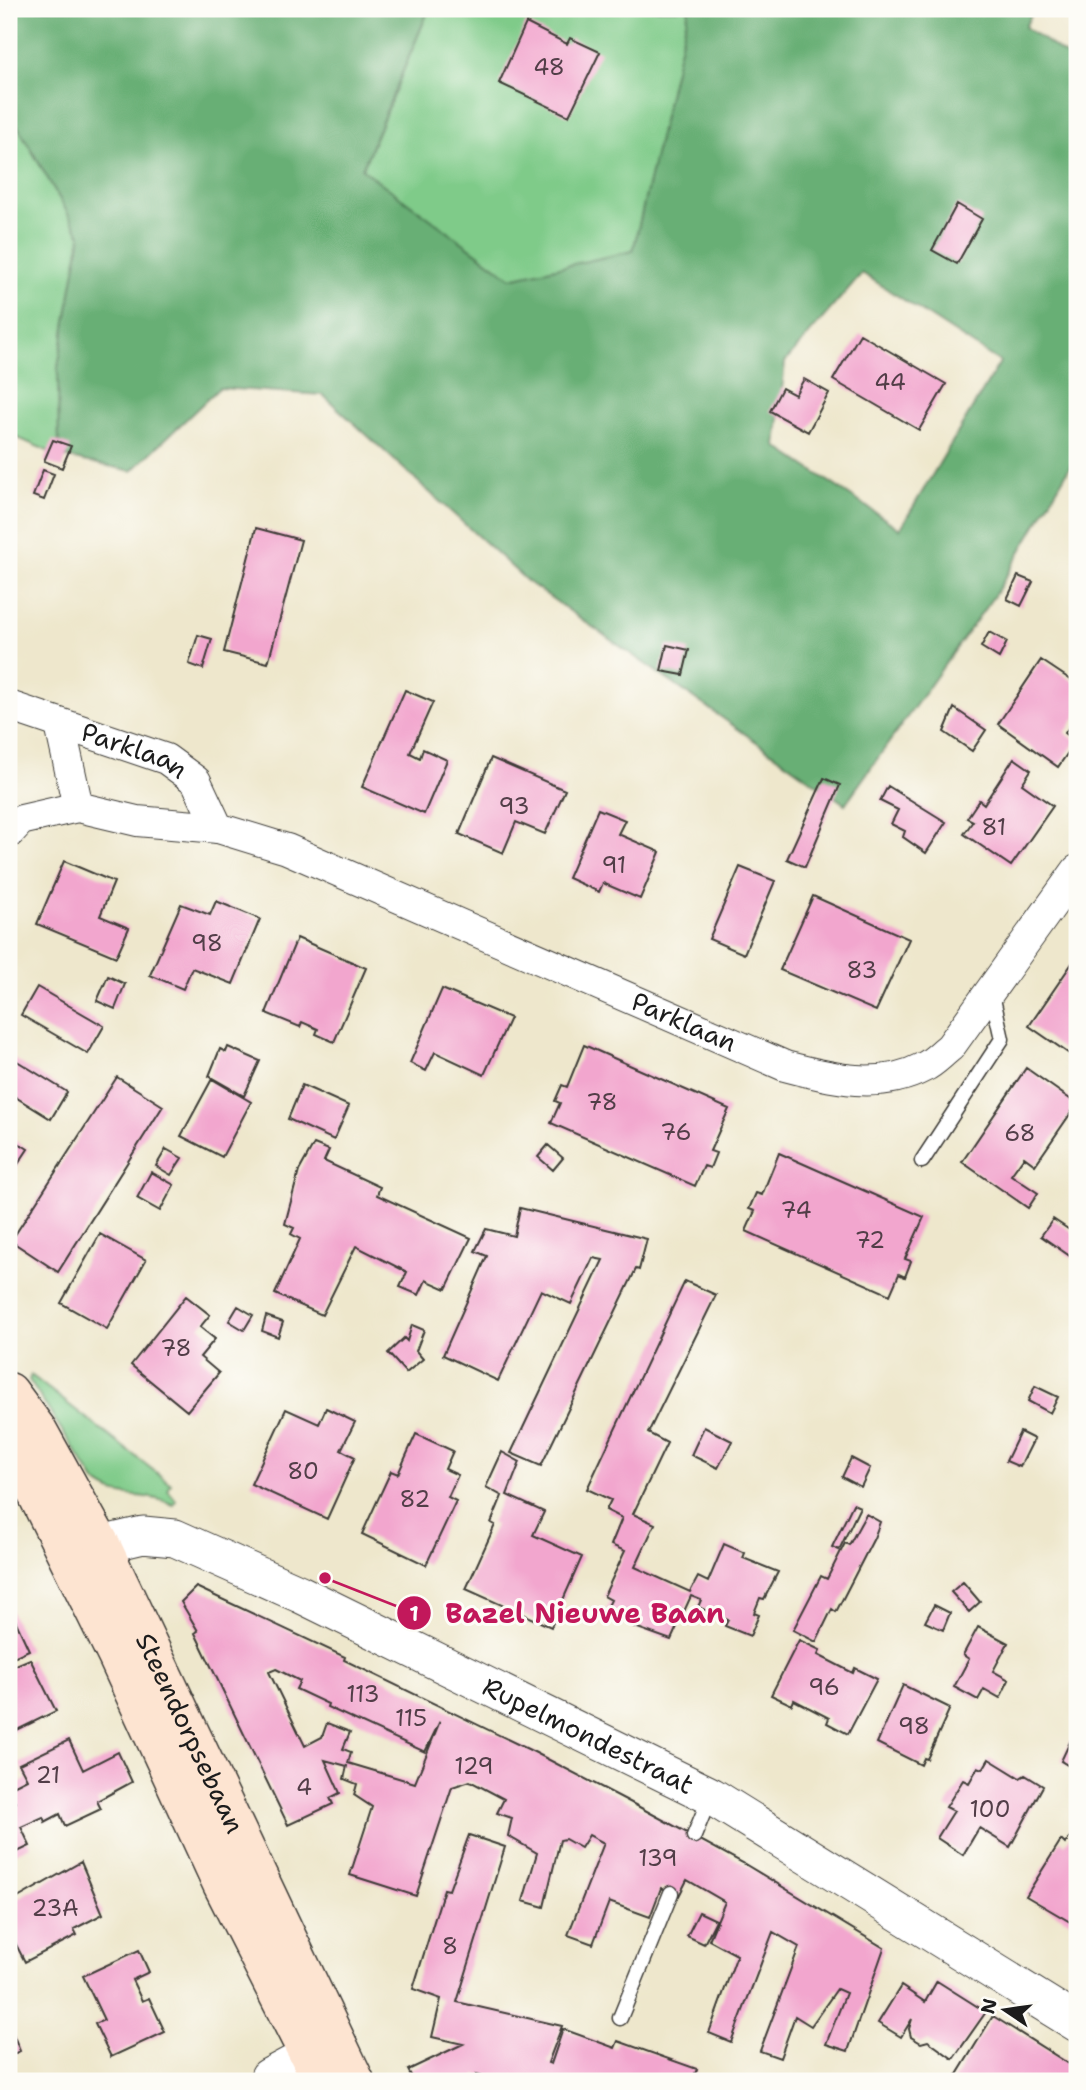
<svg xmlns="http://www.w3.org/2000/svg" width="1086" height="2090" viewBox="0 0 1086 2090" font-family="'Shantell Sans',sans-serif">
<rect width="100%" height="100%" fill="#fdfcf7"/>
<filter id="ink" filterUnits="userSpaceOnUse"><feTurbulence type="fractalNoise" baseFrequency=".0143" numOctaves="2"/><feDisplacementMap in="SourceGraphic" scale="14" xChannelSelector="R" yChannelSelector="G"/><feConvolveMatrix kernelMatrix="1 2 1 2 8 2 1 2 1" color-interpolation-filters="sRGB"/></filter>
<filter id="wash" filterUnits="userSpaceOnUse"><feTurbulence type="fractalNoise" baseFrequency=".00686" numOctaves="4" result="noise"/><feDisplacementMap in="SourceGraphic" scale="28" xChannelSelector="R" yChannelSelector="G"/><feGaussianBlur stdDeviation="1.57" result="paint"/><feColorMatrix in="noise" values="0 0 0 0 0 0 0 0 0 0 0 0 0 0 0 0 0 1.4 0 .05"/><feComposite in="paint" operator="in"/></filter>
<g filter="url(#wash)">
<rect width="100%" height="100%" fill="#eee7cc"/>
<path fill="#7fcb89" stroke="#4e7452" stroke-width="2" d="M429,9H689L633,251L511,278L362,170Z
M9,111L81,236L58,367L59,456L9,434Z
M31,1375L171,1484L168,1490L176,1500L174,1505C143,1490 119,1503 95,1481L29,1380Z"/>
<path fill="#67af75" stroke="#426648" stroke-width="2" fill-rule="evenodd" d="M9,9H429L362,169L511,278L633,251L689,9H1034L1025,27L1077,63V455L998,590L845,804L527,581L323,395L219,388L132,471L59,456L58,367L81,236L9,111ZM862,273L1000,362L900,529L776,446L785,362Z"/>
<g id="blocks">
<path fill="#f2a6ce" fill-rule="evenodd" d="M526,23L567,44L570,38L600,52L569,116L499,83Z
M957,204L982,219L957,264L932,250Z
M860,334L946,384L919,430L833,380Z
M804,379L829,393L808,432L770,411L782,388L795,395Z
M53,440L71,446L62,468L44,461Z
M43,470L54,474L44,500L33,496Z
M256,528L301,540L268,663L224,652Z
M1018,576L1033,582L1021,606L1007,599Z
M989,632L1007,642L999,658L981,647Z
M198,635L212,639L203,669L189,664Z
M667,645L689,650L683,675L661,671Z
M1041,660L1077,684V715L1065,733L1076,741L1058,767L998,724Z
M405,690L433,702L410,753L420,758L423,749L447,760L424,814L362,787Z
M954,708L986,730L972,751L944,732Z
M491,758L565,790L545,834L516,822L503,853L459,834Z
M1014,758L1031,770L1022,784L1053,806L1011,866L964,834L973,821L967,818L979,800L984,804Z
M824,778L840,785L805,867L787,859Z
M888,786L946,822L926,853L903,837L905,831L891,824L898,810L880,801Z
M598,809L625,820L618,834L660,852L640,899L603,883L599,892L568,878Z
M64,861L114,882L100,916L129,928L116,957L37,924Z
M740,867L775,881L744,954L709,939Z
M813,896L909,939L876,1011L780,970Z
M216,901L260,919L233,984L192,968L183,989L150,975L181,904L210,915Z
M297,938L366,968L334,1042L316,1034L318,1029L302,1022L300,1027L266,1013Z
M1077,956V1045L1071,1055L1029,1026Z
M108,976L125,984L115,1009L97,1001Z
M37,987L104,1026L88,1054L21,1015Z
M442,989L510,1018L484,1075L435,1052L426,1071L410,1063Z
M584,1045L729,1109L710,1151L716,1153L710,1168L704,1166L695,1186L551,1123L560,1103L555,1101L562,1085L567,1087Z
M228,1047L260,1061L244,1096L209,1076L220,1049L226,1052Z
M9,1056L67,1092L51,1119L9,1093Z
M1026,1068L1077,1104L1035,1165L1024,1157L1011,1175L1038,1193L1028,1208L962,1162Z
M117,1077L163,1106L58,1272L11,1241Z
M212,1079L251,1102L222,1157L181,1136Z
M302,1085L349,1106L334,1140L288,1119Z
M9,1137L28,1149L9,1178Z
M314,1144L329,1150L324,1161L380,1187L377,1195L471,1238L446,1289L426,1280L419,1295L400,1287L407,1272L356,1246L322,1315L275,1294L300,1239L291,1234L294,1228L285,1224L299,1171Z
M548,1145L563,1158L553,1170L538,1157Z
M166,1149L182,1158L171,1175L156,1166Z
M779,1153L924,1217L905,1259L911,1261L905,1277L899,1274L890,1295L746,1231L755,1211L749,1209L756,1193L762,1195Z
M151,1172L174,1185L160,1211L137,1198Z
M520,1208L647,1239L639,1270L636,1269L541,1466L511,1453L603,1260L593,1258L571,1304L541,1290L498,1381L443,1355L487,1256L475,1251L486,1229L514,1236Z
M1053,1219L1077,1235V1261L1041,1236Z
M100,1234L146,1260L107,1329L61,1303Z
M685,1281L716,1295L648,1433L667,1443L633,1514L655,1524L635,1567L690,1592L698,1577L708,1582L724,1544L745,1553L743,1558L778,1572L764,1599L760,1598L754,1613L759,1615L750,1636L725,1626L728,1620L698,1607L701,1600L691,1596L671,1640L632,1626L630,1621L606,1610L611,1600L604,1596L625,1551L611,1545L622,1518L606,1510L611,1500L587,1489Z
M186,1296L210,1315L200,1327L215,1339L200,1357L219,1373L187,1411L131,1365Z
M238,1306L253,1315L244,1330L229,1321Z
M266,1316L283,1322L278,1337L262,1331Z
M412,1325L424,1330L416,1351L423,1359L406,1373L388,1353L404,1338L407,1341Z
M1035,1386L1058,1397L1050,1413L1028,1401Z
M326,1408L355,1422L341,1450L355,1457L327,1519L251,1484L286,1409L319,1424Z
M704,1427L732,1441L718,1468L691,1455Z
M1020,1432L1034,1439L1020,1467L1006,1461Z
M416,1434L453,1451L445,1469L458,1475L448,1497L456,1501L426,1565L362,1534L391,1471L398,1474Z
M502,1452L520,1462L507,1495L544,1512L533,1535L582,1557L551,1627L466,1589L495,1525L491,1523L502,1496L486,1487Z
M851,1458L870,1468L861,1487L842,1477Z
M853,1504L860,1507L839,1550L832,1547Z
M866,1514L880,1522L874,1538L836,1612L832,1609L816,1642L793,1630L821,1576L827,1579L845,1543L849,1545Z
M963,1582L980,1602L969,1612L951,1592Z
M196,1587L345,1657L344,1660L534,1752L643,1809L743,1863L884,1948L848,2051L826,2044L846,1993L837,1989L811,2026L795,2016L780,2058L760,2051L799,1947L773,1932L731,2042L709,2033L737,1955L709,1940L725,1902L687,1880L679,1896L661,1888L650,1917L609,1902L593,1944L568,1935L604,1843L589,1835L581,1848L565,1839L560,1840L544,1907L523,1901L537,1853L508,1836L512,1818L497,1813L504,1799L470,1781L452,1787L416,1896L350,1875L372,1807L354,1795L357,1784L344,1779L347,1766L325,1760L340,1793L330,1798L333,1804L288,1825L195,1633L198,1631L181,1602ZM276,1669L300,1681L296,1689L328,1704L327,1707L425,1752L440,1721L415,1783L348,1763L351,1752L343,1749L350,1732L327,1723L322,1737L305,1746L269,1672Z
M934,1605L950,1613L943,1630L925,1622Z
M9,1607L29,1650L9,1659Z
M978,1627L1008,1643L993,1671L1009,1680L1000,1698L984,1689L978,1700L954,1687L969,1659L963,1655Z
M799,1640L820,1650L818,1655L853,1673L855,1668L877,1679L848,1734L827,1723L829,1718L794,1700L792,1705L771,1695Z
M30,1659L56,1711L9,1734V1668Z
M903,1685L950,1708L927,1759L924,1758L921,1765L877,1743Z
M1077,1727V1771L1061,1761Z
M69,1740L83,1770L118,1752L132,1782L97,1801L101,1809L65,1826L60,1814L45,1822L43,1817L21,1827L30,1846L9,1856V1806L15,1803L9,1788L27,1779L19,1764Z
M989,1759L1020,1778L1025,1775L1043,1786L1010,1847L979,1828L963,1855L937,1838L954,1811L946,1807L963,1780L969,1783L978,1767L983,1769Z
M1075,1830L1077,1831V1926L1026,1896L1061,1840L1065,1844Z
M469,1835L505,1847L457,2002L562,2026L548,2063L551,2064L563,2029L615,2048L618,2041L697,2069L692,2081H500L476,2075L475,2081H414L408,2070L463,2044L432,2037L441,1999L413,1989L444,1889L449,1890Z
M81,1862L103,1914L74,1929L77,1935L25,1962L9,1931V1903Z
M699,1912L716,1920L704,1944L687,1936Z
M139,1950L149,1972L132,1980L142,2001L149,1998L165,2032L111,2057L95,2024L104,2020L83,1976Z
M937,1981L986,2012L953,2059L928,2041L921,2043L911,2037L909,2029L912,2019L901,2037L878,2023L901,1986L925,2002Z
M993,2016L1077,2069V2081H953Z
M9,2024L20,2051L9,2056Z"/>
</g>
</g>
<g filter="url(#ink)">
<use href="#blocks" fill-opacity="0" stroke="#3c3a36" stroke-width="2"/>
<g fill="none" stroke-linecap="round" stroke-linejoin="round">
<defs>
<path id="service" d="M922,1161L1002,1039L991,990
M694,1836L710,1797
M620,2018L671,1893"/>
<g id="minor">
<path id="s1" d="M9,706L166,759L196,781L218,828L287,849L785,1066C831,1078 879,1091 924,1067C933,1063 942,1053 950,1047L1077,870"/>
<path d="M60,725L78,807L137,821L218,828"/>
<path d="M9,833L21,820L78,807"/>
</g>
<g id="tertiary">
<path id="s2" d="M75,1557L101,1545L143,1535L175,1538L300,1594L711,1796L1077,2023"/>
<path d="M268,2081L269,2077L336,2041"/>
</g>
<g id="secondary">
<path id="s3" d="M9,1392L38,1431L101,1545L355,2081"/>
<path d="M9,1445L25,1470L117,1656L222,1884L322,2081"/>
</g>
</defs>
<use href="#service" stroke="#3c3a36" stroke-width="17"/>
<use href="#minor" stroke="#3c3a36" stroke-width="32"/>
<use href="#tertiary" stroke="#3c3a36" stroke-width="39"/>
<use href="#secondary" stroke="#3c3a36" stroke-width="41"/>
<use href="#service" stroke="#fff" stroke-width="14"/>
<use href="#minor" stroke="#fff" stroke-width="30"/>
<use href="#tertiary" stroke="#fff" stroke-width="37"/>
<use href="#secondary" stroke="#fde4d1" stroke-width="38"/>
</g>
</g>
<g text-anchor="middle" stroke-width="6" stroke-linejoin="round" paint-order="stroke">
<g font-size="23" fill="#523e48">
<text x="549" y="75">48</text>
<text x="890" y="390">44</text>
<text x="514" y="814">93</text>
<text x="994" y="835">81</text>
<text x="614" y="873">91</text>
<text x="207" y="951">98</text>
<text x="862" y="978">83</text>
<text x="602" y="1110">78</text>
<text x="676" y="1140">76</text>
<text x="1020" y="1141">68</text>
<text x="796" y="1218">74</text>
<text x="870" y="1248">72</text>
<text x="176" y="1356">78</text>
<text x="303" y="1479">80</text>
<text x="415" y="1507">82</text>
<text x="824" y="1695">96</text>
<text x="363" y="1702">113</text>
<text x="411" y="1726">115</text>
<text x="914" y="1734">98</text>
<text x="474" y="1774">129</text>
<text x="48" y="1783">21</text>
<text x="304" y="1795">4</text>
<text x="990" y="1817">100</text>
<text x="658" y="1866">139</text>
<text x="55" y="1916">23A</text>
<text x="450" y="1954">8</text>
</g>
<g font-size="26" fill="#1c1c1c" stroke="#fdfcf7">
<text dy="9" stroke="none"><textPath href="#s1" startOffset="133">Parklaan</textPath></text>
<text dy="9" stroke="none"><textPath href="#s1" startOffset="760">Parklaan</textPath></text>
<text dy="9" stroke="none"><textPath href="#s3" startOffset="387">Steendorpsebaan</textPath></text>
<text dy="9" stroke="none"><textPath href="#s2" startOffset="562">Rupelmondestraat</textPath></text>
</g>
</g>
<path fill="none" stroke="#c2185b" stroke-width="2.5" d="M325 1578L414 1613"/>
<g fill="#c2185b" stroke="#fdfcf7" stroke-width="2.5">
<circle cx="325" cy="1578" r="7"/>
<circle cx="414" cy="1613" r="18"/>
</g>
<g font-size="21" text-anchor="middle" font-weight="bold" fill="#fff">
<text x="414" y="1621">1</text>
</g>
<g font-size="28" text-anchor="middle" font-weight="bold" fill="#c2185b" stroke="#fdfcf7" stroke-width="6" stroke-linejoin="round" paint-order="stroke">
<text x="585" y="1623">Bazel Nieuwe Baan</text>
</g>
<rect width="1086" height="2090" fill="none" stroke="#fdfcf7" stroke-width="35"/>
<g transform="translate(1005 2010) rotate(283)" stroke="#fdfcf7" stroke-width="5" paint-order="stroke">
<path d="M0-5L12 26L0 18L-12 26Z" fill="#1c1c1c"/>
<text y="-10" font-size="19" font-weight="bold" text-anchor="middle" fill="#1c1c1c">N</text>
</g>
</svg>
